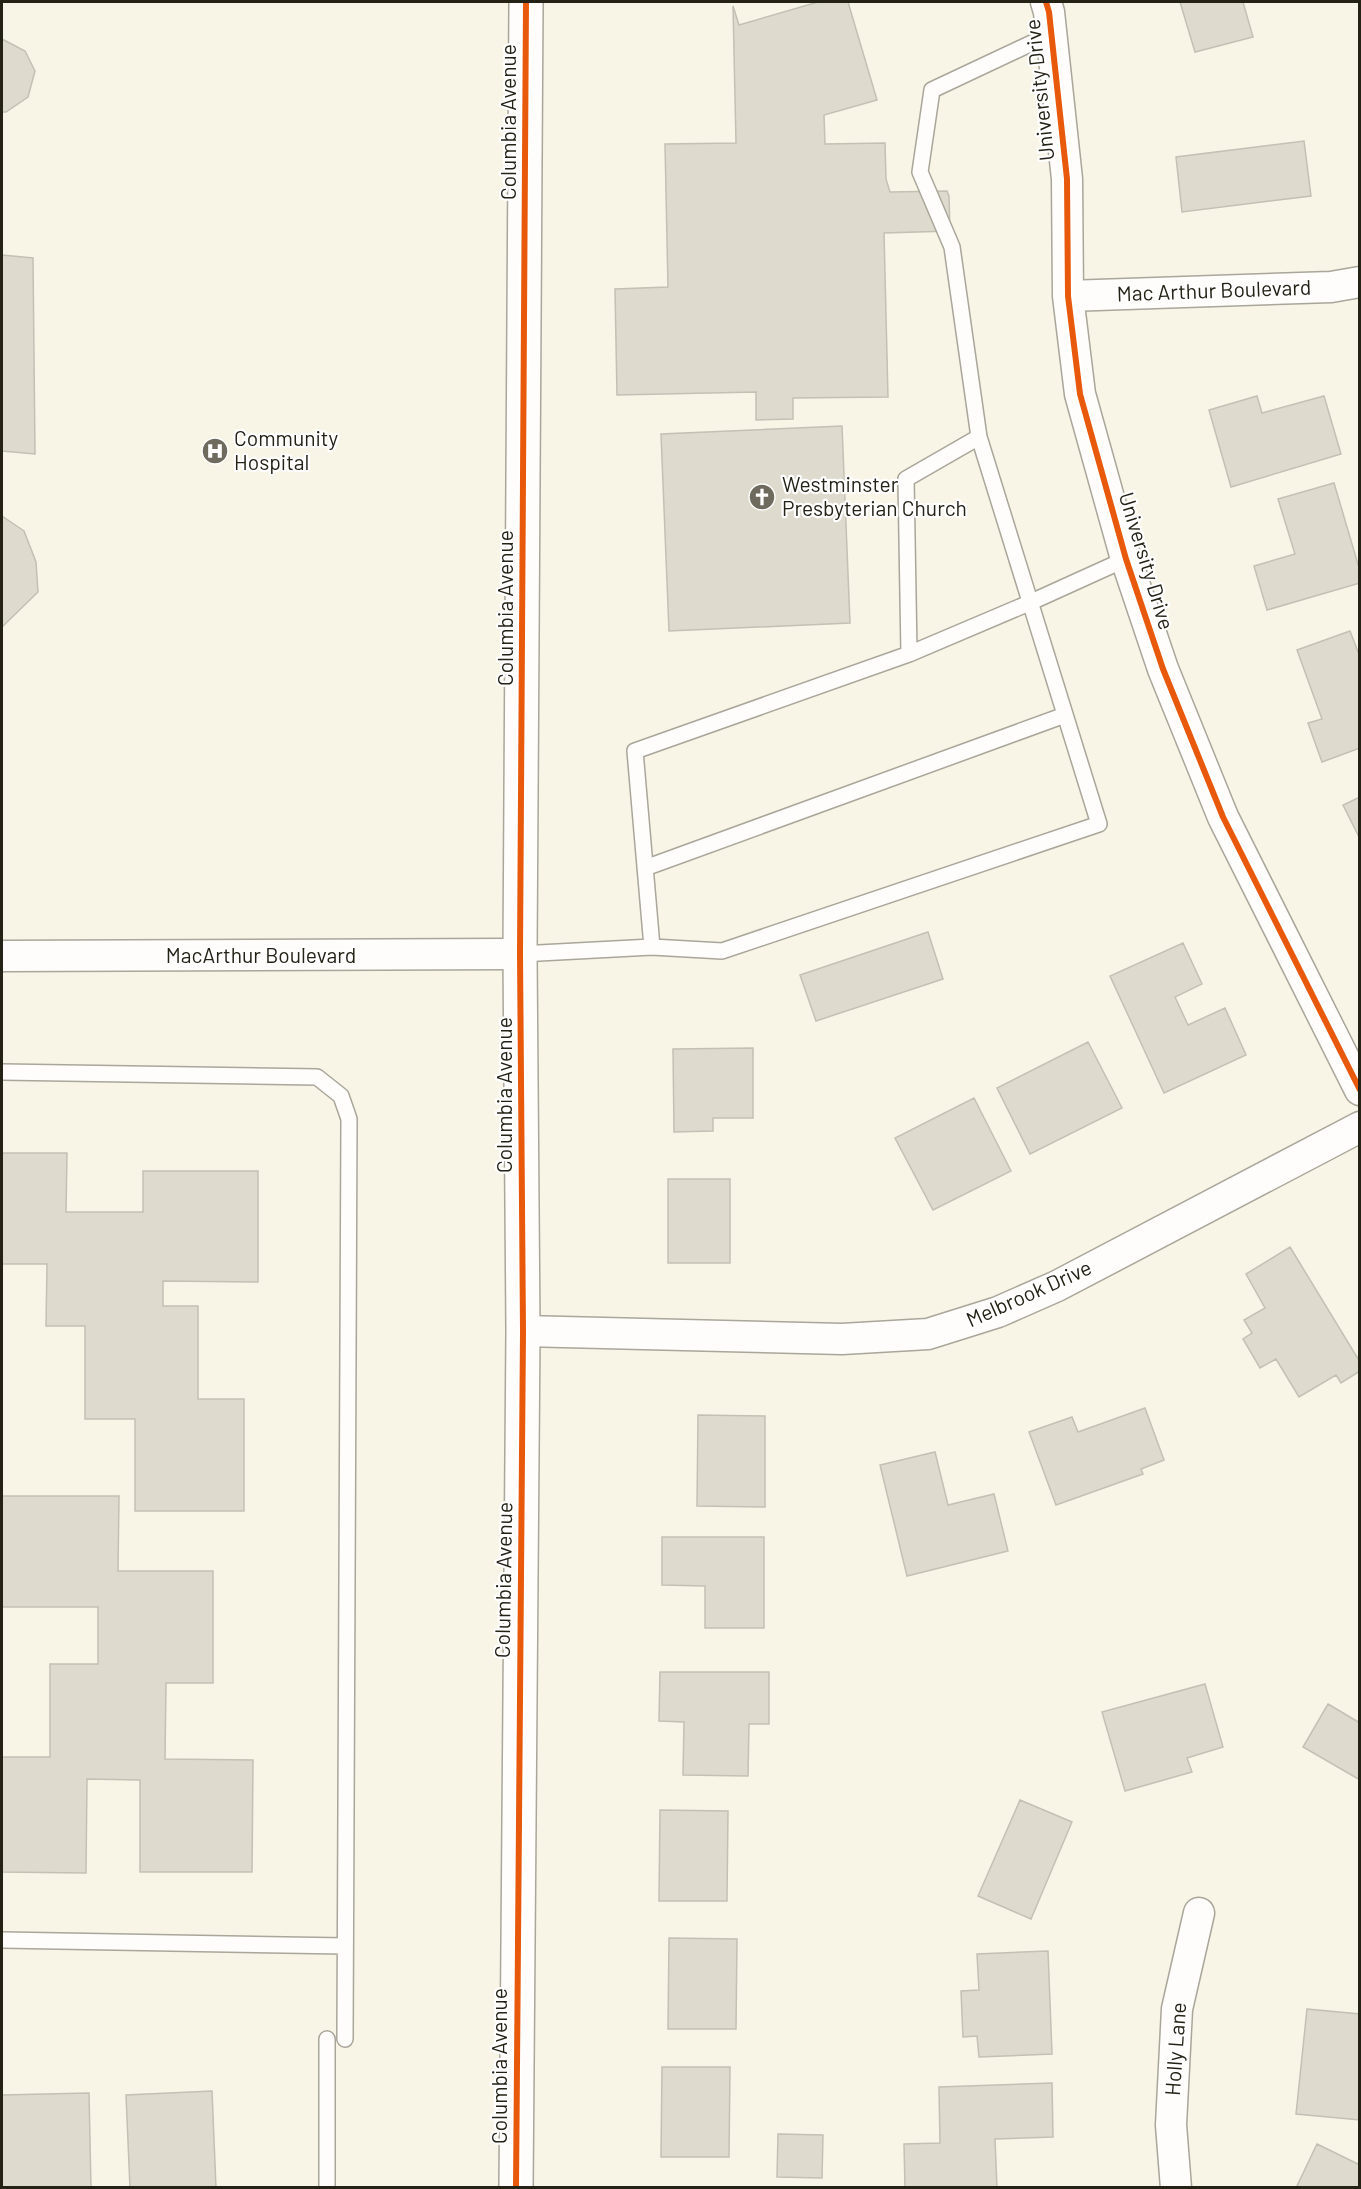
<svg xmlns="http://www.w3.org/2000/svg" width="1361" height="2189" viewBox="0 0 1361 2189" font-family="Barlow,sans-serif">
<rect width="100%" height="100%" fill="#f8f4e6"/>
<path fill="#dedbce" stroke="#c3c0b4" stroke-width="1.5" d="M818,2H848L877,100L824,115L825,144L885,143L886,179L890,192L947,191L949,196L950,231L884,233L888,397L793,398V419L756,420V392L617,395L615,289L668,287L665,144L736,143L733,6L739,25Z
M1180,2H1243L1253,37L1195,52Z
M2,39L25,51L35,71L28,97L6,112H2Z
M1304,141L1311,196L1182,212L1176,157Z
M2,255L33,258L35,454L2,451Z
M1257,396L1262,413L1324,396L1341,454L1231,487L1209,410Z
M842,426L850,623L669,631L661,434Z
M1334,483L1360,571V583L1267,610L1254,566L1295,554L1278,499Z
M2,516L24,531L36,562L38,592L2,627Z
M1350,631L1360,657V748L1322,762L1308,723L1322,719L1297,650Z
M1360,797V839L1343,805Z
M928,932L943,979L816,1021L800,975Z
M1183,943L1202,984L1175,997L1188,1025L1225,1008L1246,1055L1164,1093L1110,976Z
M1088,1042L1122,1108L1030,1154L997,1088Z
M753,1048V1118H713V1131L674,1132L673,1049Z
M974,1098L1011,1171L933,1210L895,1138Z
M2,1153H67L66,1212H143V1171H258V1282L163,1281V1306H198V1399H244V1511H135V1419H85V1326H46L47,1264H2Z
M668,1179H730V1263H668Z
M1290,1247L1360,1362V1371L1341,1383L1336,1375L1299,1397L1276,1359L1260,1368L1243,1339L1252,1333L1244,1320L1265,1308L1246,1274Z
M1145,1408L1164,1460L1141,1469L1143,1474L1056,1505L1029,1432L1072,1417L1078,1432Z
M698,1415L765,1416V1507L697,1506Z
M935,1452L948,1505L994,1494L1008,1551L907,1576L880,1465Z
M2,1496H119L118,1571H213V1683H166L165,1759L253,1760L252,1872H140V1780L87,1779L86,1873L2,1872V1757H50V1664H98V1607H2Z
M662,1537H764V1628H705V1586L662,1585Z
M660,1672H769V1724H749L748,1776L683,1775L684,1722L659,1721Z
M1205,1684L1223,1747L1187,1758L1192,1772L1125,1791L1102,1712Z
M1328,1704L1360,1723V1780L1303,1747Z
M1020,1800L1072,1822L1031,1919L978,1896Z
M660,1810L728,1811L727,1901H659Z
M669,1938L737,1939L736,2029H668Z
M1048,1951L1052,2054L979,2057L977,2036L963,2037L961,1991L979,1990L977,1954Z
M1307,2009L1360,2014V2120L1296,2114Z
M662,2067H730L729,2157H661Z
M1052,2083L1053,2137L995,2139L997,2188H905L904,2144L940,2143L939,2087Z
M212,2091L216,2188H130L126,2095Z
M89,2093L91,2188H2V2095Z
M778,2134L823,2135L822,2178L777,2177Z
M1317,2144L1360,2165V2188H1296Z"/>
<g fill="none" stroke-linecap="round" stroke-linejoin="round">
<defs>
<path id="service" d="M909,654L906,479L979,437
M645,868L1065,715
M652,947L635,751L909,654L1029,603L1126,559
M520,954L652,947L722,951L1099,824L979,437L952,247L920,172L932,90L1051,34
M2,1072L317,1077L341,1096L349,1119L345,2039
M2,1940L345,1946
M327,2188V2039"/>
<path id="minor" d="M1046,2L1049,12L1067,179L1068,296L1080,394L1126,559L1163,669L1223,817L1360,1090
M1068,296L1331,287L1360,282
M2,956L520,954
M523,1331L842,1339L928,1334L998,1312L1057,1286L1360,1127
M1176,2188L1171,2125L1177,2009L1199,1913"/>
<path id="tertiary" d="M516,2188L523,1331L520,954L526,2"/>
</defs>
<use href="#service" stroke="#a9a69a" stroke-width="18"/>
<use href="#minor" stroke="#a9a69a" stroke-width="33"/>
<use href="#tertiary" stroke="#a9a69a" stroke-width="36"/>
<use href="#service" stroke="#fefdfb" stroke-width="15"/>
<use href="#minor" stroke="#fefdfb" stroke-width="30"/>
<use href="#tertiary" stroke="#fefdfb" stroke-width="33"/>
<defs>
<path id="cycleway" d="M1046,2L1049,12L1067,179L1068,296L1080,394L1126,559L1163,669L1223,817L1360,1090
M516,2188L523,1331L520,954L526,2"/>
</defs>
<use href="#cycleway" stroke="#fff" stroke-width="10"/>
<use href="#cycleway" stroke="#e8590c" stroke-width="6"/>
</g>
<defs>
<symbol id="hospital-disc" viewBox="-11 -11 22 22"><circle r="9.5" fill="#6e6b5e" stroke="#fff"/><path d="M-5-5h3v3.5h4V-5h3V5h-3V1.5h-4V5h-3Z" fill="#fff"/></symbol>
<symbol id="church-disc" viewBox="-11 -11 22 22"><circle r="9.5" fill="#6e6b5e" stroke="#fff"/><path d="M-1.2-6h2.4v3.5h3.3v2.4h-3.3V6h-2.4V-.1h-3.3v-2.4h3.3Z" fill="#fff"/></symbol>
</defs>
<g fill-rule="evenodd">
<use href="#hospital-disc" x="200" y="436" width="30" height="30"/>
<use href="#church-disc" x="747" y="482" width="30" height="30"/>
</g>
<g text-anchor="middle" stroke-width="4.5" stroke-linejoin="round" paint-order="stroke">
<g font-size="21" fill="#242115" stroke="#fff">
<text transform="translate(1040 90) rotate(-96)" y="7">University Drive</text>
<text transform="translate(509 122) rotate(-90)" y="7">Columbia Avenue</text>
<text transform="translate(1214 291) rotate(-2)" y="7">Mac Arthur Boulevard</text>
<text transform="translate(1146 561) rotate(73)" y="7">University Drive</text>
<text transform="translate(506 608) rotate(-90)" y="7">Columbia Avenue</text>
<text x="261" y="963">MacArthur Boulevard</text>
<text transform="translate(505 1095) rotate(-90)" y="7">Columbia Avenue</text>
<text transform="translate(1029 1294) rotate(-24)" y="7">Melbrook Drive</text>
<text transform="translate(504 1580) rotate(-89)" y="7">Columbia Avenue</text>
<text transform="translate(1176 2049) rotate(-86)" y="7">Holly Lane</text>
<text transform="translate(500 2066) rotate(-90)" y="7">Columbia Avenue</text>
</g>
<g font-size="21" fill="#242115" stroke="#fff" text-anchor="start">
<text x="234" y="446">Community<tspan x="234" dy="24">Hospital</tspan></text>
<text x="782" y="492">Westminster<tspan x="782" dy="24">Presbyterian Church</tspan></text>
</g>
</g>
<rect width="1361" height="2189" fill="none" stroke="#242115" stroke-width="6"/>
</svg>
